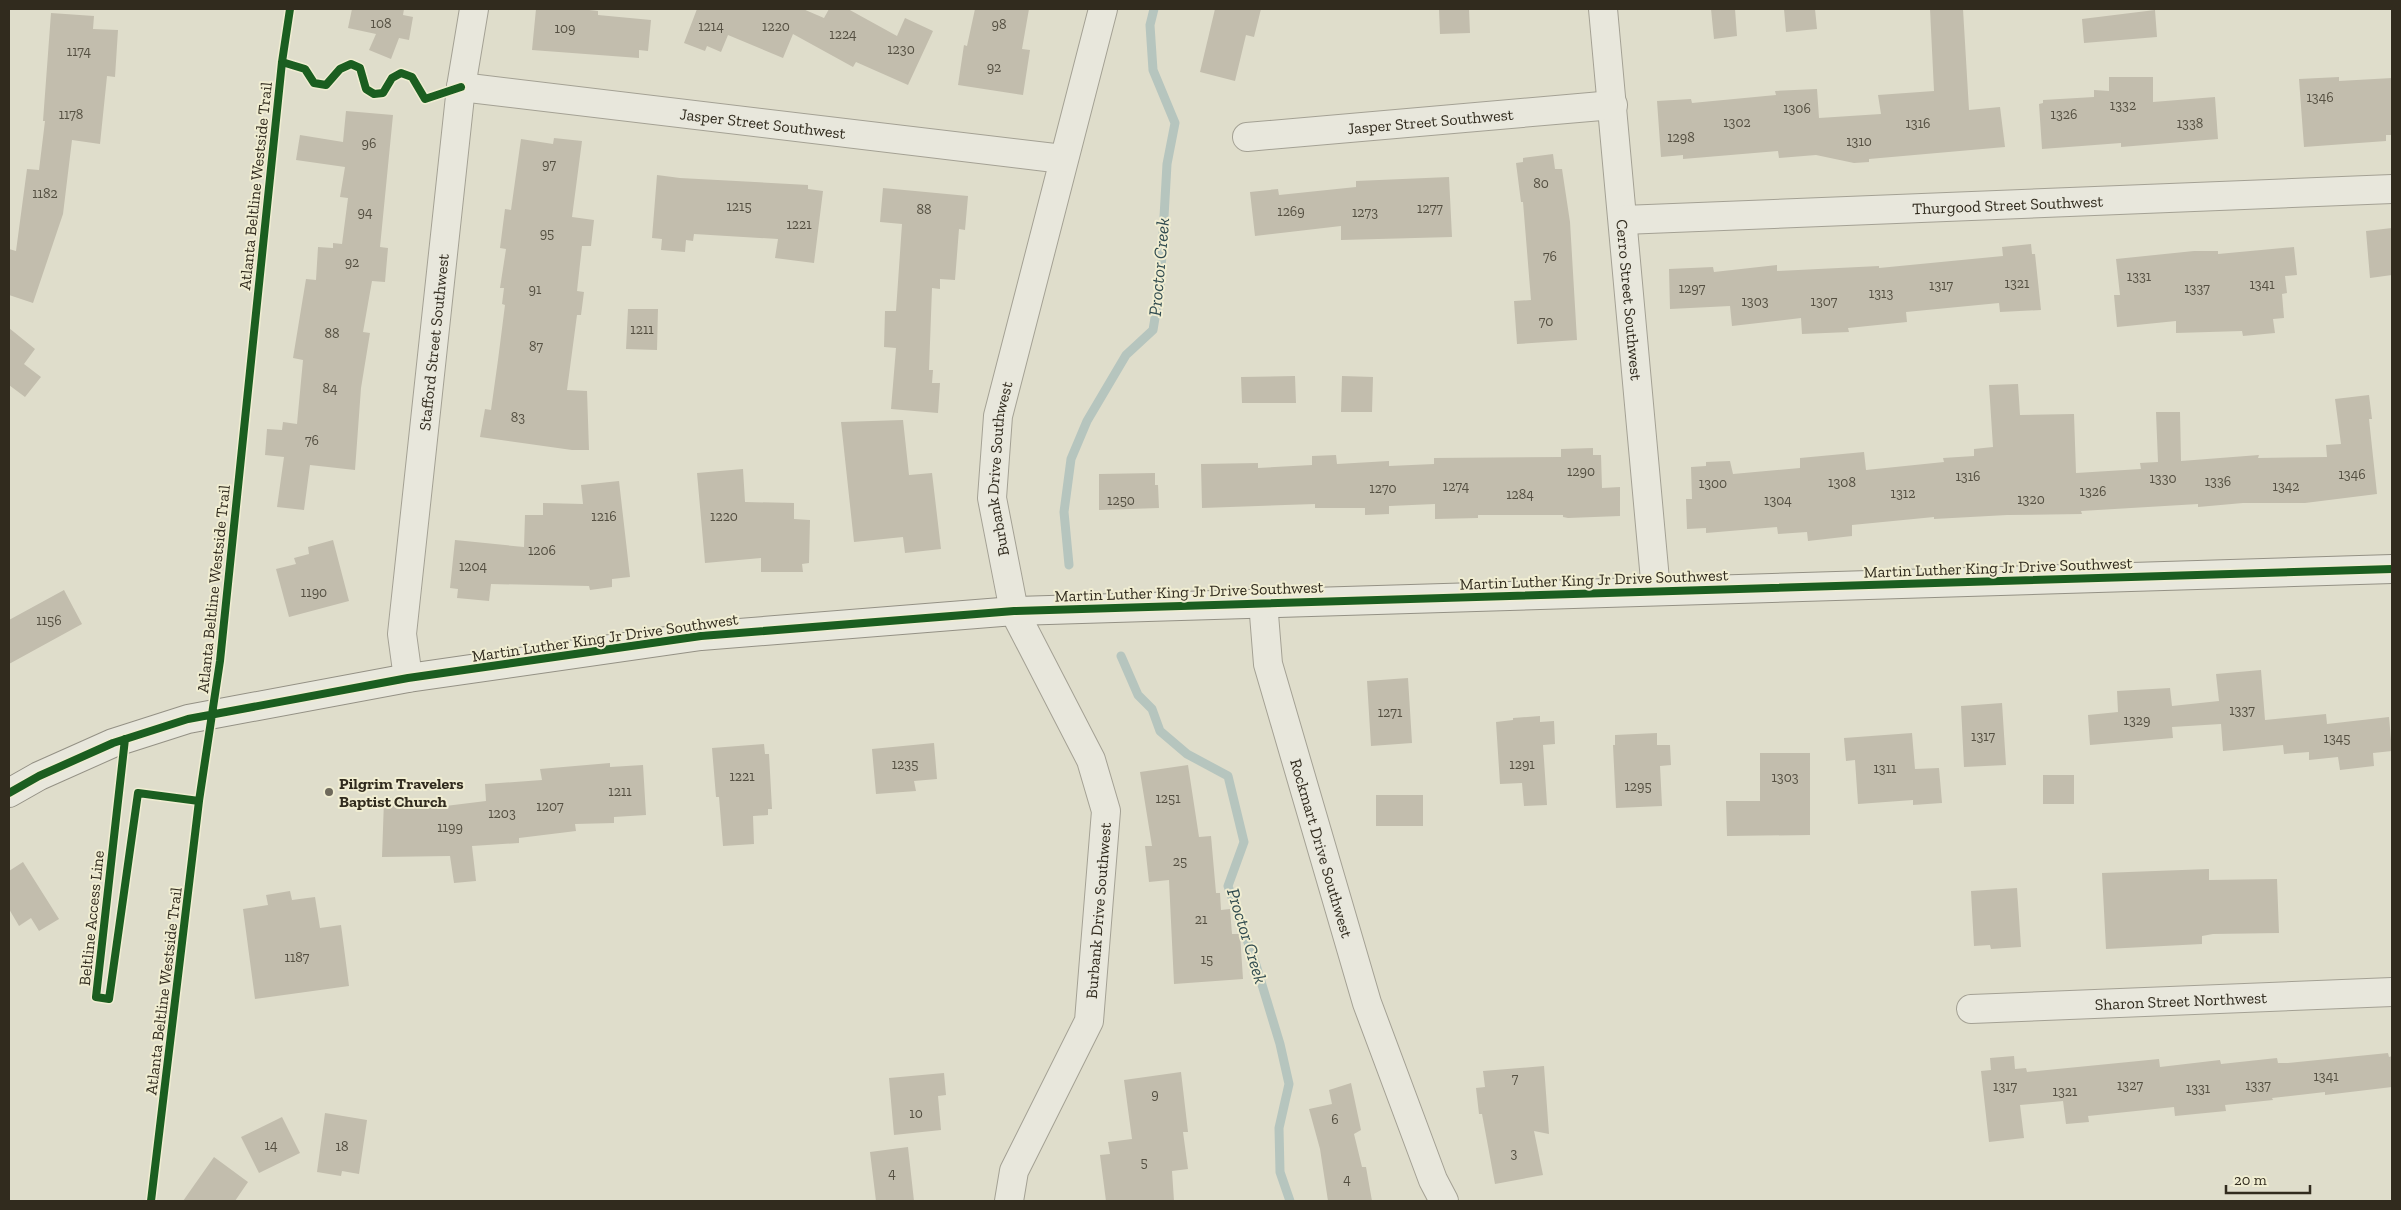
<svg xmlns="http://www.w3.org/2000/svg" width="2401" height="1210" viewBox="0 0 2401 1210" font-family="'Zilla Slab',serif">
<rect width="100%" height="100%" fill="#dfddcb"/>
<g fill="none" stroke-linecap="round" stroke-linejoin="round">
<path stroke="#b6c5be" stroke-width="9" d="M1069,565L1064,512L1071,459L1087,421L1126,355L1153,330L1160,288L1167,164L1175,123L1153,70L1150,25L1154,9
M1121,656L1138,695L1152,709L1160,731L1187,754L1228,776L1244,842L1228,886L1256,965L1280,1044L1289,1084L1279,1128L1280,1172L1290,1201"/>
</g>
<path fill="#c2bdad" d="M352,9H404L403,15L413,17L409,40L399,38L391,59L369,50L376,34L348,28Z
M536,9H580L598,11V15L651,20L648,51L639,50V58L532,50Z
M697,9H803L824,18L829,9H848L897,36L905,18L933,31L908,85L856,62L853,67L793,34L783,58L728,35L721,52L707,46L705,51L684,43Z
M975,9H1029L1022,49L1030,50L1023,95L958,85L964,45L967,46Z
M1215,9H1261L1254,37L1246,35L1235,81L1200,72Z
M1439,9H1469L1470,33L1440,34Z
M1711,9H1735L1737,36L1714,39Z
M1784,9H1815L1817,29L1786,32Z
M1930,9H1963L1969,110L2000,107L2005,147L1869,159V162L1854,163L1816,155L1779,158L1778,151L1683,159V155L1661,157L1657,101L1691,99L1692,103L1776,95L1775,91L1817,89L1819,118L1881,114L1878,95L1934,91Z
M2155,10L2157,37L2084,43L2082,19Z
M51,13L94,16L93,29L118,30L115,77L107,76L100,144L72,140L63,214L33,303L9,295V249L16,251L27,169L39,170L45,121H43Z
M2109,77H2153V102L2215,97L2218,139L2121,147V143L2042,149L2039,104L2043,103V100L2094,97V90L2109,91Z
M2339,77V81L2392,78V135H2386V141L2304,147L2299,79Z
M346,111L393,115L380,247L388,248L385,282L372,281L363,332L370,333L361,388L355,470L310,465L304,510L277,507L284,457L265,455L267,429L282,430L283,422L297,424L303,360L293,358L306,279L316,280L318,247L333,248V243L342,244L348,198L340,197L345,167L296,160L300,135L343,142Z
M554,138L582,141L572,217L594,220L591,246H582L577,291L584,292L581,315H577L567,390L587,391L589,450H572L480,437L485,409L491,410L498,360L505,305L502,304L504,288H500L506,249L500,248L505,209L511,210L521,139L553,144Z
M1553,154L1555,169H1562L1570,222L1577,340L1517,344L1514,301L1531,300L1523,202H1521L1516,163L1523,162V158Z
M657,175L680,178L808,185V189L823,191L814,263L775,258L778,239L694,234L693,241L686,240L685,252L661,250L662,239L652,238Z
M1449,177L1452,237L1341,240V226L1255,236L1250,192L1278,189L1279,195L1356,187V181Z
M883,188L968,196L965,230L959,229L955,280L940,279V289L932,288L929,370H933L932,383H940L938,413L891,409L896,348L884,347L885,311H896L902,224L880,222Z
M2392,228V275L2370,278L2366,231Z
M2031,244L2032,254H2035L2041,310L2000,312L1999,303L1906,312L1907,322L1848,328L1849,332L1802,334L1801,318L1732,326L1730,306L1670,309L1669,269L1713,267L1714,272L1777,265V271L1879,266V268L2003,256L2002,247Z
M2294,247L2297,275L2285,276L2287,293L2282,294L2284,318L2273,319L2275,333L2243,336L2242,331L2176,333V321L2117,327L2114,295H2120L2116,259L2194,251H2218V254Z
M628,309H658L657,350L626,349Z
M9,328L35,349L24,364L41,377L25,397L9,385Z
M1295,376L1296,403H1242L1241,377Z
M1342,376L1373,377L1372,412H1341Z
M2018,384L2020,415L2074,414L2076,473L2141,469L2140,463L2158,462L2156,412H2180L2181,461L2259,455L2258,458L2327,457L2326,445L2341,444L2335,399L2369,395L2372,419H2369L2377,494L2305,503H2243L2198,507V504L2081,511L2082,514L2007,515L1934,519V517L1852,525V536L1808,541L1807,532L1778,534L1777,527L1706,533V528L1687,529L1686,499H1692L1691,467L1706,466V462L1730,461L1733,474L1800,468V458L1864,452L1866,470L1944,462L1943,458L1974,456V449L1993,447L1989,385Z
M903,420L909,475L932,473L941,549L905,553L903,537L854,542L841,422Z
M1593,448V455H1601L1602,488L1620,487V516L1568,518L1563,517V515H1478V518L1435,519V504L1389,506V514L1365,515V508H1315V504L1202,508L1201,464L1258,463V468L1312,465V456L1336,455L1337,464L1389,461V466L1434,464V458L1561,457V449Z
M743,469L745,502L794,503V519L810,520L809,563L802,564L803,572H761V558L705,563L697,473Z
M1155,473V485H1158L1159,508L1099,510V474Z
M619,481L630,577L612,579V587L590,590L589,586L491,584L489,601L457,598L458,589L450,588L455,540L524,547L525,515H543V503L583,504L581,485Z
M333,540L349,601L289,617L276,569L296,564L294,558L309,554L308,547Z
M64,590L82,624L9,664V620Z
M2261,670L2265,720L2326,714L2327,724L2389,717L2392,751L2373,753L2374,766L2340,770L2338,757L2309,760V752L2284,754L2283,745L2223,751L2221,724L2172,727L2173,738L2090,745L2088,715L2118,712L2117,691L2170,688L2172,706L2219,701L2216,674Z
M1408,678L1412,743L1371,746L1367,681Z
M2002,703L2006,765L1964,767L1961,706Z
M1540,716V722L1554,721L1555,744L1543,745L1547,805L1524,806L1522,783L1500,784L1496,722L1513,720V718Z
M1657,733V745H1670L1671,765L1660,766L1662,806L1616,808L1613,745H1615V735Z
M1912,733L1915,769L1939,768L1942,803L1913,805V800L1858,804L1855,760L1846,761L1844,738Z
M934,743L937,779L914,781L916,791L876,794L872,749Z
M764,744L765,754H769L772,809H768V815L753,816L754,844L723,846L719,797H716L712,748Z
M1760,753H1810V835L1727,836L1726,801H1760Z
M610,763V767L643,765L646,815L614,817V823L575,824L576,831L519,838V843L472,846L476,881L454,883L450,856L382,857L384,800L421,799V809L486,801L485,784L542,780L540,769Z
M1188,765L1199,837L1211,836L1216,893H1220L1221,910L1230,909L1232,934H1240L1243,979L1174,984L1169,880L1149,882L1145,846H1152L1140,772Z
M2043,775H2074V804H2043Z
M1376,795H1423V826H1376Z
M23,862L59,919L39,931L31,918L19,926L9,909V871Z
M2209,869V880L2277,879L2279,933L2213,934L2202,936V944L2106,949L2102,873Z
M2017,888L2021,947L1991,949L1990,945L1974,946L1971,891Z
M290,891L292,900L315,897L320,928L341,925L349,986L255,999L243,909L268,905L266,895Z
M2388,1053L2389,1057L2392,1056V1087L2325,1095V1092L2272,1098L2273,1100L2225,1105L2226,1111L2175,1116L2174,1107L2088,1116L2089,1122L2066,1124L2063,1101L2020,1105L2024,1138L1989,1142L1981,1071L1991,1070L1990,1058L2014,1056L2015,1069L2026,1068L2027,1072L2159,1059L2160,1067L2220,1060L2221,1064L2277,1058L2278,1063H2288Z
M1544,1066L1549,1134L1534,1131L1543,1175L1495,1184L1482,1114H1479L1476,1088L1485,1087L1483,1071Z
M1181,1072L1188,1132H1183L1188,1169L1172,1171L1174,1201H1106L1100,1155L1110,1154L1108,1142L1132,1139L1124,1080Z
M944,1073L946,1095L938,1096L941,1130L894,1135L889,1078Z
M1351,1083L1361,1130L1354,1134L1362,1167H1366L1372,1201H1328L1320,1149L1309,1109L1332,1104L1329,1090Z
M325,1113L367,1120L359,1174L342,1171L341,1176L317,1172Z
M282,1117L300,1153L259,1173L241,1137Z
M908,1147L914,1201H876L870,1152Z
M214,1157L248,1182L235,1201H183Z"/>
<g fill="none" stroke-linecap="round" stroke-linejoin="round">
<defs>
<g id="minor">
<path id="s1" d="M1603,9L1656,591"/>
<path id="s2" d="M461,87L1063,159"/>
<path id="s3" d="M1247,137L1613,105"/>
<path id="s4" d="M1623,220L2392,189"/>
<path id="s5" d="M1263,602L1268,664L1367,1003L1433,1180L1444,1201"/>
<path id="s6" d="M408,678L402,634L461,87L474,9"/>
<path id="s7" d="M1971,1009L2392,992"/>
<path id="s8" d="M1009,1201L1014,1171L1089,1021L1106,811L1091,760L1014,611L992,498L998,416L1103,9"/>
</g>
<path id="secondary" d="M9,793L39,776L113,743L188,719L408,678L701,636L1014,611L2392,569"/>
</defs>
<use href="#minor" stroke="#a4a194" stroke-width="30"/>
<use href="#secondary" stroke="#949185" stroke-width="30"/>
<use href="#minor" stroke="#e8e7dc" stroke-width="28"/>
<use href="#secondary" stroke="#e8e7dc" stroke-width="28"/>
<defs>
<path id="cycleway" d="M282,62L305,69L314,83L326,85L340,69L351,64L360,68L366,89L374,94L383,93L392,78L401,73L412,77L425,99L461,87
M125,739L96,997L109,999L138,793L199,801
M9,793L39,776L113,743L188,719L408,678L701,636L1014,611L2392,569
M151,1201L199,801L220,661L282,62L290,9"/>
</defs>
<use href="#cycleway" stroke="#f0edd2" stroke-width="11"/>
<use href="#cycleway" stroke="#1b5e20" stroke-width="8"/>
</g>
<circle fill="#6e695b" stroke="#f0edd2" stroke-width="2" cx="329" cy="792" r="5"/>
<g text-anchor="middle" stroke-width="4" stroke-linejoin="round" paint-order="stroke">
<g font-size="14" fill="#555042">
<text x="381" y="28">108</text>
<text x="999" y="29">98</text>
<text x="711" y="31">1214</text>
<text x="776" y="31">1220</text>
<text x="565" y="33">109</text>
<text x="843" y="39">1224</text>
<text x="901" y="54">1230</text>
<text x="79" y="56">1174</text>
<text x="994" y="72">92</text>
<text x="2320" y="102">1346</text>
<text x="2123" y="110">1332</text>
<text x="1797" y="113">1306</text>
<text x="71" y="119">1178</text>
<text x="2064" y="119">1326</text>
<text x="1737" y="127">1302</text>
<text x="1918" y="128">1316</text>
<text x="2190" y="128">1338</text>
<text x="1681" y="142">1298</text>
<text x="1859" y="146">1310</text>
<text x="369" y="148">96</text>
<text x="549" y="169">97</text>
<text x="1541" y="188">80</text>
<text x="45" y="198">1182</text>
<text x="739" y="211">1215</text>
<text x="1430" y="213">1277</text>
<text x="924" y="214">88</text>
<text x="1291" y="216">1269</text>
<text x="365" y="217">94</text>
<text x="1365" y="217">1273</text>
<text x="799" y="229">1221</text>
<text x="547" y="238">95</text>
<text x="1550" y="261">76</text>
<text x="352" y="267">92</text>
<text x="2139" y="281">1331</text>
<text x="2017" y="288">1321</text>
<text x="2262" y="289">1341</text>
<text x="1941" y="290">1317</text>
<text x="1692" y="293">1297</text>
<text x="2197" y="293">1337</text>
<text x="535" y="294">91</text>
<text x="1881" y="298">1313</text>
<text x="1755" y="306">1303</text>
<text x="1824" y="306">1307</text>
<text x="1546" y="326">70</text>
<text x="642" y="334">1211</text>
<text x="332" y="338">88</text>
<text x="536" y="351">87</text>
<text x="330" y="393">84</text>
<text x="518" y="422">83</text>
<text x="312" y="445">76</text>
<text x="1581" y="476">1290</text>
<text x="2352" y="479">1346</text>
<text x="1968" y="481">1316</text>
<text x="2163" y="483">1330</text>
<text x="2218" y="486">1336</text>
<text x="1842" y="487">1308</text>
<text x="1713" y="488">1300</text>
<text x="1456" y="491">1274</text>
<text x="2286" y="491">1342</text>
<text x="1383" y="493">1270</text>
<text x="2093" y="496">1326</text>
<text x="1903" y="498">1312</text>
<text x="1520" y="499">1284</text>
<text x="2031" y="504">1320</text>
<text x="1121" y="505">1250</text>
<text x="1778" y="505">1304</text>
<text x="604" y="521">1216</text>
<text x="724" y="521">1220</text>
<text x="542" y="555">1206</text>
<text x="473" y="571">1204</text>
<text x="314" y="597">1190</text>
<text x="49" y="625">1156</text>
<text x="2242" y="715">1337</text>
<text x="1390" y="717">1271</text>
<text x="2137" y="725">1329</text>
<text x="1983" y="741">1317</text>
<text x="2337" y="743">1345</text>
<text x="905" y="769">1235</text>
<text x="1522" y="769">1291</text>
<text x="1885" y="773">1311</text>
<text x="742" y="781">1221</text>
<text x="1785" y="782">1303</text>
<text x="1638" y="791">1295</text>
<text x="620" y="796">1211</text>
<text x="1168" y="803">1251</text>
<text x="550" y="811">1207</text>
<text x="502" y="818">1203</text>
<text x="450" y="832">1199</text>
<text x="1180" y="866">25</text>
<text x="1201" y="924">21</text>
<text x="297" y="962">1187</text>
<text x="1207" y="964">15</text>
<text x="2326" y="1081">1341</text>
<text x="1515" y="1083">7</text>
<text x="2130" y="1090">1327</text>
<text x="2258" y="1090">1337</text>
<text x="2005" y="1091">1317</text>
<text x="2198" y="1093">1331</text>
<text x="2065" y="1096">1321</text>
<text x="1155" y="1099">9</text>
<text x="916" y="1118">10</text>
<text x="1335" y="1124">6</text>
<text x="271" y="1150">14</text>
<text x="342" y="1151">18</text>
<text x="1514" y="1158">3</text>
<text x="1144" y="1167">5</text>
<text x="892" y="1178">4</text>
<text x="1347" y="1184">4</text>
</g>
<g font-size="16" fill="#312b1e" stroke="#f0edd2">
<text dy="6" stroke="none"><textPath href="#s3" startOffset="184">Jasper Street Southwest</textPath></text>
<text dy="6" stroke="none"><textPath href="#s2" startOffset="304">Jasper Street Southwest</textPath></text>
<text transform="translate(255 186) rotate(-84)" y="6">Atlanta Beltline Westside Trail</text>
<text dy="6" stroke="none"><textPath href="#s4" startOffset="385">Thurgood Street Southwest</textPath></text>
<text dy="6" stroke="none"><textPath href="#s1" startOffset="292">Cerro Street Southwest</textPath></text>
<text dy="6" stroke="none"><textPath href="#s6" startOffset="338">Stafford Street Southwest</textPath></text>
<text dy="6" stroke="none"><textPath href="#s8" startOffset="774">Burbank Drive Southwest</textPath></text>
<text transform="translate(1998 567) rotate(-2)" y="6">Martin Luther King Jr Drive Southwest</text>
<text transform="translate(1594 579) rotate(-2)" y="6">Martin Luther King Jr Drive Southwest</text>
<text transform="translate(213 589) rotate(-84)" y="6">Atlanta Beltline Westside Trail</text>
<text transform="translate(1189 591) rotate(-2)" y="6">Martin Luther King Jr Drive Southwest</text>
<text transform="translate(605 637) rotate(-8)" y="6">Martin Luther King Jr Drive Southwest</text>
<text dy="6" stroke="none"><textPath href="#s5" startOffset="254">Rockmart Drive Southwest</textPath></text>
<text dy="6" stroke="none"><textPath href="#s8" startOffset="309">Burbank Drive Southwest</textPath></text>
<text transform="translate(91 918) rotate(-84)" y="6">Beltline Access Line</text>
<text transform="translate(163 991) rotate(-83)" y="6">Atlanta Beltline Westside Trail</text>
<text dy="6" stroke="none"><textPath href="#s7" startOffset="210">Sharon Street Northwest</textPath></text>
</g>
<g font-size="16" font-weight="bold" fill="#312b1e" stroke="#f0edd2" text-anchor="start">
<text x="339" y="789">Pilgrim Travelers<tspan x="339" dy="18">Baptist Church</tspan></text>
</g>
<g font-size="18" font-style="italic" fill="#304b4f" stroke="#f0edd2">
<text transform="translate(1159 267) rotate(-85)" y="6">Proctor Creek</text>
<text transform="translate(1247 936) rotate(73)" y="6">Proctor Creek</text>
</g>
</g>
<rect width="2401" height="1210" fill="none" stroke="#312b1e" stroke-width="20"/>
<path d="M2226 1185v8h84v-8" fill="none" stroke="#312b1e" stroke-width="2.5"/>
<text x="2234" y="1185" font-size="15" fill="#312b1e" stroke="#f0edd2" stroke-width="4" paint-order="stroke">20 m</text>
</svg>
